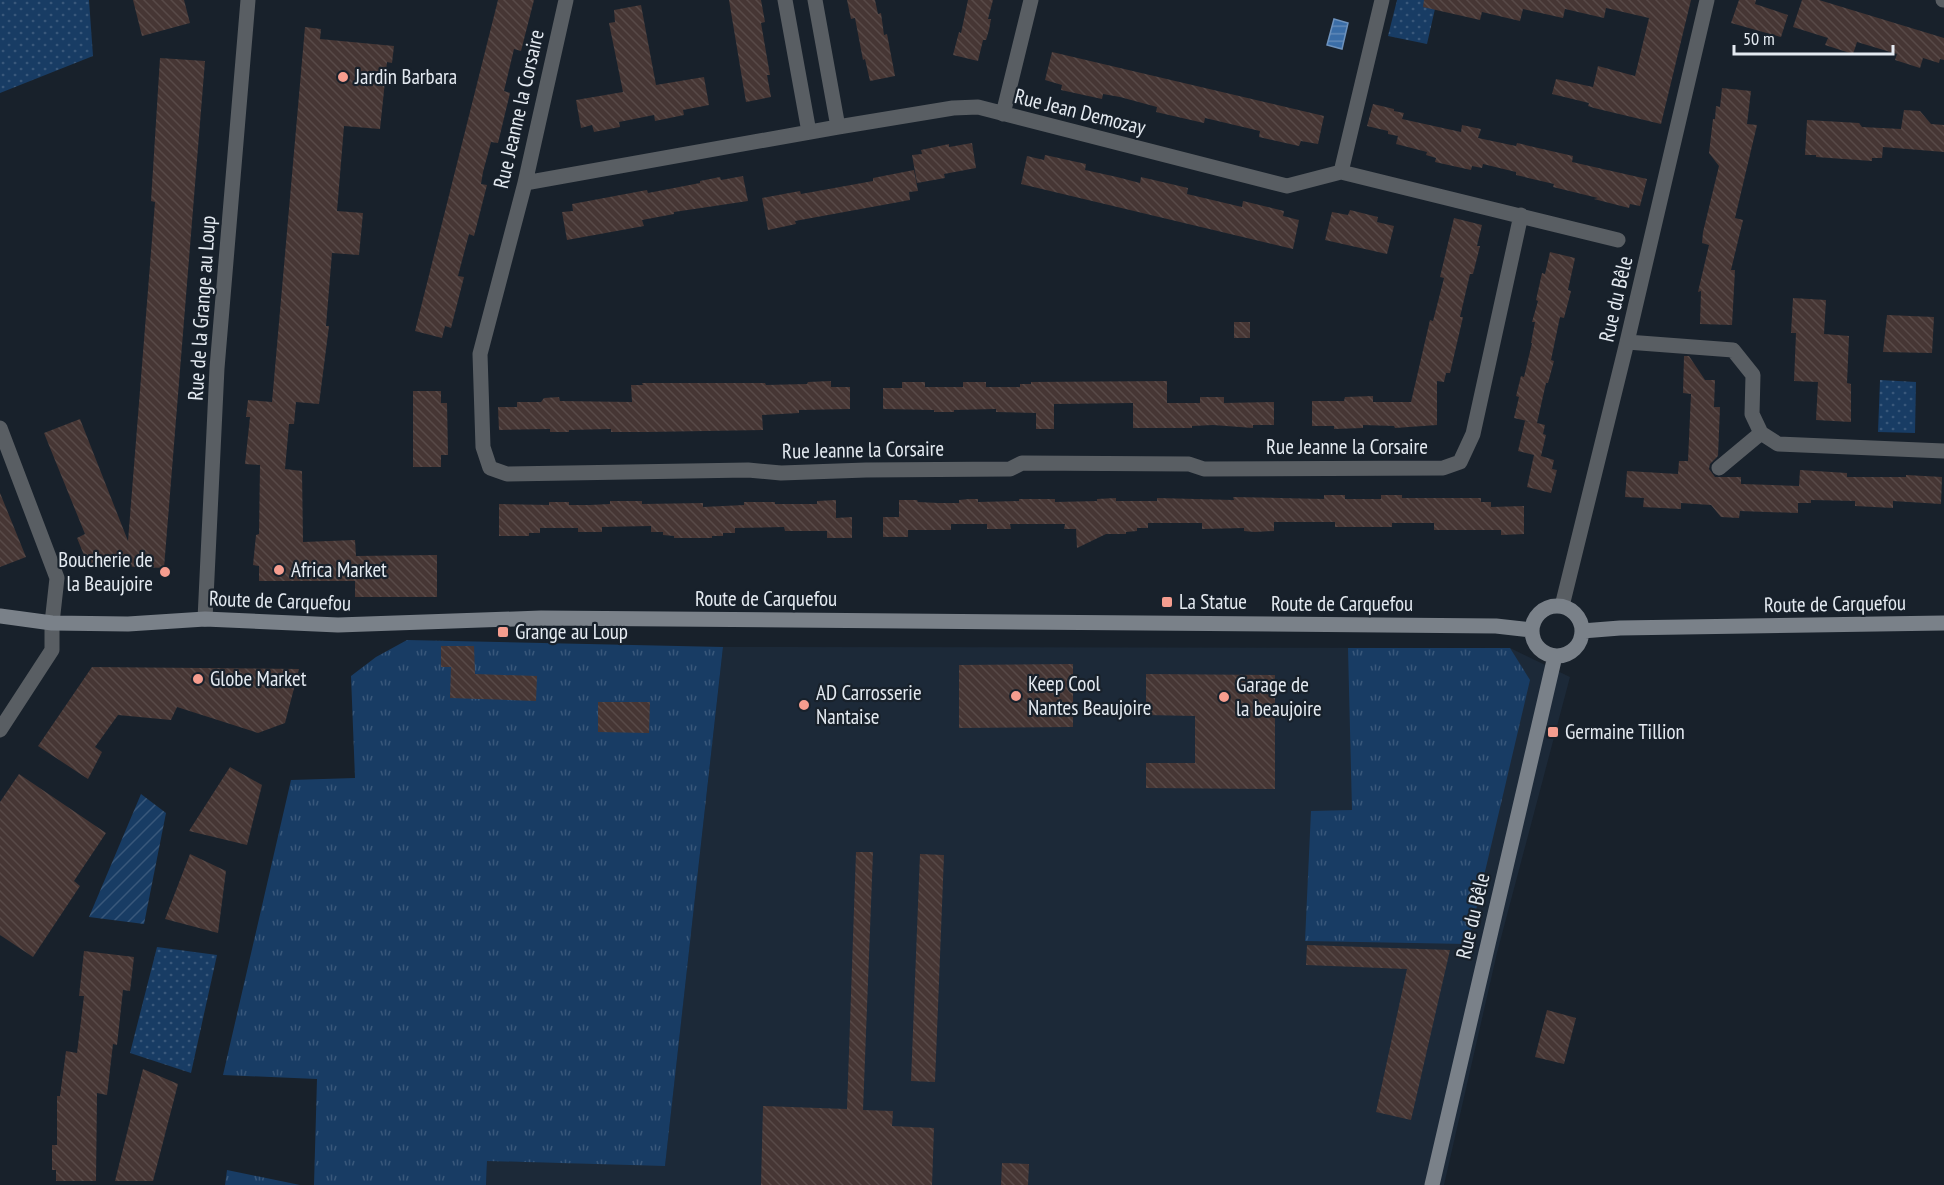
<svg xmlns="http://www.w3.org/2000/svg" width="1944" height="1185" viewBox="0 0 1944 1185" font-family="'PT Sans Narrow',sans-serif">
<defs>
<pattern id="grass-tufts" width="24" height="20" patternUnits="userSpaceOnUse" patternTransform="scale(1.5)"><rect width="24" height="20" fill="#183c64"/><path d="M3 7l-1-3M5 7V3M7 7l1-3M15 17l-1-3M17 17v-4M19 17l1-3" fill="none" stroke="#39587b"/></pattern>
<pattern id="park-dots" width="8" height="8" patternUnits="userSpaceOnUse" patternTransform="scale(1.5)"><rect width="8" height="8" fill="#183c64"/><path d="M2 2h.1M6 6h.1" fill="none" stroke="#39587b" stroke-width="1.8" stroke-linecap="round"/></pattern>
<pattern id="garden-furrows" width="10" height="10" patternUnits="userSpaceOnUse" patternTransform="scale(1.5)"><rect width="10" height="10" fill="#183c64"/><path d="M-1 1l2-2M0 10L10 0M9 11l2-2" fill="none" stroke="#39587b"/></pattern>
<pattern id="water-rules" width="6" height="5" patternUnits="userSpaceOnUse" patternTransform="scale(1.5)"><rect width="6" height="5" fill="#3a6da7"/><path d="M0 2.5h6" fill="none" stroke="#6089b8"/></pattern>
<pattern id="building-back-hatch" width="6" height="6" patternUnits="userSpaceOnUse" patternTransform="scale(1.5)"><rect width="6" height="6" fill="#463634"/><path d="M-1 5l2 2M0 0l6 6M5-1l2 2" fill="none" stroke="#584a48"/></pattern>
</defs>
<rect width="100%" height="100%" fill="#18212b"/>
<path fill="#1c2938" d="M723,647L1510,648L1570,677L1497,953L1444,1185H486L487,1161L665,1165Z"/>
<path fill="url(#grass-tufts)" d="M407,640L723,647L665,1166L487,1161L486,1185H314L317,1079L223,1075L291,780L355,778L351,676L376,657Z
M1348,648H1510L1530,680L1468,944L1305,941L1311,811L1352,810Z
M227,1170L300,1185H225Z"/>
<path fill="url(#park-dots)" d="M0,0H89L93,56L0,93Z
M1397,0H1437L1427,44L1388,36Z
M1880,380L1916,382L1915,433L1878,432Z
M157,947L217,955L191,1073L130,1053Z"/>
<path fill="url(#garden-furrows)" d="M141,794L166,813L144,924L89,917Z"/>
<path fill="url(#water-rules)" stroke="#6d92bd" stroke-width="1.5" d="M1334,19L1348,23L1342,49L1327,45Z"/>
<path fill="url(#building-back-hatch)" d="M133,0H184L190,23L142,36Z
M498,0H534L521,51L514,49L504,91L510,93L498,143L491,142L483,172L481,184L487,185L474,236L469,234L458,276L464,277L451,328L445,326L442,338L415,331Z
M729,0H761L765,22L761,23L770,75H767L771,97L746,102Z
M847,0H875L878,14L881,13L884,35L887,34L895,76L870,81L865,59L863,60L855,18L851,19Z
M968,0H993L988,19H991L989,30L986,40H983L978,61L953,55L959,32L961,33Z
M1424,0H1691L1661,124L1594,108L1588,106L1589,103L1552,94L1556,79L1593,87L1598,66L1635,76L1649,18L1606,8L1604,18L1565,9L1563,18L1523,9L1520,21L1482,12L1480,20L1423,7Z
M1739,0H1756L1755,4L1788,15L1781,37L1731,23Z
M1802,0H1819L1944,38V60L1940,59L1939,63L1923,58L1920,68L1895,60L1897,54L1857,42L1853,54L1825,45L1828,38L1793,27Z
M641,5L656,85L704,77L709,105L683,110L684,115L655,121L654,115L619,122L620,127L594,132L592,125L581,128L576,100L623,92L609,23L615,22L614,10Z
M305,27L321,29L320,39L394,46L392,63L387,62L380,129L344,126L337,211L363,213L359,255L332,253L326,326H329L319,404L296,402L294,424H289L285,469L302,471L303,542L355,540L356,556L437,555V597H355V581H259V566L253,565L256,535L259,534L260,465L245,464L250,417H246L248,400L272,402Z
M1052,52L1324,116L1318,144L1301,141L1299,146L1259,137L1260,131L1205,118L1204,123L1156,112L1157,107L1120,97L1103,94L1102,99L1061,90L1062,85L1045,80Z
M160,58L205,61L164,568L88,565L77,538L85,534L44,433L80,419L128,541L155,202L151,201Z
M1722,88L1751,91L1747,124L1757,125L1735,218L1743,220L1731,270H1735L1732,325L1700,324L1701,291L1698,292L1709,245L1702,243L1703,232L1719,166L1709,153L1713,119H1715L1716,106L1720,107Z
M1373,104L1394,109V111L1404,113L1402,119L1461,132L1462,125L1481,129L1478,138L1516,146L1517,143L1573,156L1572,162L1647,179L1640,206L1630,204L1629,208L1594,199L1598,198L1553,187L1554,184L1516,175V172L1483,164L1482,168L1472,166L1471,170L1435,162L1436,158L1426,155L1427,152L1396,144L1398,136L1388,134V131L1367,126Z
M1904,110L1920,111L1931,124L1944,125V152L1883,147L1882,158H1872V161L1816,157V155H1805L1807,120L1859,123L1862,127L1901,129Z
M972,143L976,168L944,174L945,178L917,183L912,155L922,154L921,150L949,144V147Z
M1045,155L1086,164L1085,170L1117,177L1140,183L1141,177L1188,188L1187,194L1204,198L1242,207L1243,201L1284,211L1283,216L1299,220L1293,249L1021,184L1027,156L1044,160Z
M914,170L918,191L909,192L910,200L795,221L796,224L768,230L762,198L800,191L801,194L873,181V178Z
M743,176L748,201L674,212V214L642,220L644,226L567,240L562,212L573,211L572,204L647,190L648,193L700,183V181L720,177L721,180Z
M1350,210L1378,217L1377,222L1394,226L1387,254L1325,240L1332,212L1348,215Z
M1454,218L1482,225L1477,246H1480L1473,274H1470L1460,317H1463L1450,373H1446L1444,382L1437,381V425L1395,428L1394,426L1363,425V428L1334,429V426H1312V401H1344L1345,397L1373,396V402H1411L1430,320L1433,321L1444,278L1440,277Z
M1550,252L1575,258L1568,290L1571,291L1564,318L1560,317L1551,360L1554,361L1548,383H1546L1537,423L1545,425L1543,434L1546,435L1541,456L1554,460L1552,469L1557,470L1551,493L1527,487L1534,455L1518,451L1525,421L1535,423L1514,418L1519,397L1516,396L1521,376L1524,377L1532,343H1531L1535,322H1532L1538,301L1536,300L1542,273L1545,274Z
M1793,298L1826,300L1824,334L1849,336L1847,383L1851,384V422L1816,420L1818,382L1794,381L1796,333H1791Z
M1887,315L1934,317L1932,353L1883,352Z
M1234,322H1250V338H1234Z
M1684,356H1689L1705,380H1715L1714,407H1720L1718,456L1710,464L1709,469L1715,477H1741V484L1799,486L1800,470L1847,473V477H1906V475L1942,477L1941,504L1893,501V508L1855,506V501L1811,500V503H1798V513L1740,511L1739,518L1721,517L1711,505L1681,503V509L1643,507L1644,498L1625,497L1627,471L1678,474L1679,461H1688L1691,394L1683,393Z
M831,381V387H850V409L799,410V413L762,415L763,430L647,432H611V429L569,430V432H550V429L499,430L498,407H517V402H541L544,398L559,397L560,401L632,402L631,385H643L642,383H765L766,385L807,384L808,382Z
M1167,381V403H1200V397H1224V403L1274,402V425H1253V428L1213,425L1192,426V428H1133V403L1054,404V429H1036V413L996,412V409L954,410V412H934V410L883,409V388H902V382H925V387H963V382H986V387H1020V384H1031V382Z
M413,391H441V403H447L448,455H441V467H413Z
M0,493L26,557L0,567Z
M1324,495H1345V499H1381V495H1402V498H1481V502H1491V507L1524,506V534L1501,535V530H1434V523H1392V527H1335V522H1274V531L1255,532L1244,531V528L1202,529V523H1148V528H1137V531L1126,532V534H1106L1077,548L1076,529H1064L1065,524H1010L1011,529H987V524H951V530H908V537H883V517H899V500H917L918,502L938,503H959V500L969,499H978V502L1019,501V499H1055V502L1097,501V499L1116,498V501H1157V498L1234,500L1233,497L1324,499Z
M836,500V518L852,517V538H827V531H785L784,527L735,528V533H723V536H712V538H674V536L663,535V532H651V526L602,527V532H578V528H540V533H529V536H499V504L549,505V502H569V505H590L610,504V501H642V504L703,503V507L744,505V502H775V504H817V501Z
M441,646H474L475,674L537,676L536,701L450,698L451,667H441Z
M1073,664V727L959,728V665Z
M92,667L299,669L285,723L258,733L177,707L171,720L118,715L95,747L102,752L88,779L38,746Z
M1146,674L1275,675V789L1146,788V763H1195V716L1146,715Z
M598,702H650L649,733L598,732Z
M230,767L262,785L247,845L189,831Z
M19,774L106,833L74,881L80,886L33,957L0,935V802Z
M856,852H873L863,1110L893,1111L892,1126L934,1128L932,1185H761L763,1106L847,1109Z
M190,854L226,871L218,933L165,919Z
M920,854L944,855L935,1082L911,1081Z
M1307,945L1450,950L1411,1120L1376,1112L1407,969L1306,965Z
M84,951L134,957L130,991L123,990L117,1045L113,1044L107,1095L97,1093L96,1181H56V1170H52V1145H57V1096H60L66,1051L77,1053L84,996H79Z
M1547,1010L1576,1018L1564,1064L1535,1057Z
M143,1069L178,1084L153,1181H115Z
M1002,1163L1029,1164L1028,1185H1001Z"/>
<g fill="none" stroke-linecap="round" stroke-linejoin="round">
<path stroke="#595e63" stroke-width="15" d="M566,0L525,183L480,354L483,447L490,468L507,474L748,470L781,473L866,470L1010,469L1022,463L1189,464L1204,469L1443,468L1460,462L1473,434L1521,215
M785,0L809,132
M815,0L838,127
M1943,0H1944
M1003,114L1031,0
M1341,172L1382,0
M525,183L838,127L953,108L978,107L1287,186L1341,172L1618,240
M1627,342L1733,350L1753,375L1752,414L1761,433L1778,444L1944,451
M0,428L57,578L52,623V650L0,730
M1719,468L1761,433
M1562,606L1627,342L1707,0
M205,619L217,368L248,0"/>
<path stroke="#7a8189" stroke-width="15" d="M1532 631a25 25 0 1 1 50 0a25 25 0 1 1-50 0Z
M0,616L52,623L128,624L205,619L338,625L541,618L1496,626L1532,630
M1582,631L1620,628L1944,623
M1432,1185L1555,656"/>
</g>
<g fill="#f59d8f" stroke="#18212b" stroke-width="2">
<circle cx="343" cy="77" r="6"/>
<circle cx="279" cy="570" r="6"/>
<circle cx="165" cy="572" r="6"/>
<rect x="1161" y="596" width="12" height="12" rx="3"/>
<rect x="497" y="626" width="12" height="12" rx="3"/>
<circle cx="198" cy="679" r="6"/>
<circle cx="1016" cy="696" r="6"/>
<circle cx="1224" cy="697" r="6"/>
<circle cx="804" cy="705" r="6"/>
<rect x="1547" y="726" width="12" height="12" rx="3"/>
</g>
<g text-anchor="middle" stroke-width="4.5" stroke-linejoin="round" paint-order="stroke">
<g font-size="21" fill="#e4eaf1" stroke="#18212b" text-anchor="start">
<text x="355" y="84">Jardin Barbara</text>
<text x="153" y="567" text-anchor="end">Boucherie de<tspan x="153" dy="24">la Beaujoire</tspan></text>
<text x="291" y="577">Africa Market</text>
<text x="1179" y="609">La Statue</text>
<text x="515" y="639">Grange au Loup</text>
<text x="210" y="686">Globe Market</text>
<text x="1028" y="691">Keep Cool<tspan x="1028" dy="24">Nantes Beaujoire</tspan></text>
<text x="1236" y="692">Garage de<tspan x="1236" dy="24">la beaujoire</tspan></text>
<text x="816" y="700">AD Carrosserie<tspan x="816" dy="24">Nantaise</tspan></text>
<text x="1565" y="739">Germaine Tillion</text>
</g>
<g font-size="21" fill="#e4eaf1" stroke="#18212b">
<text transform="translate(519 109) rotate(-77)" y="7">Rue Jeanne la Corsaire</text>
<text transform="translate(1080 112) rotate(14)" y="7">Rue Jean Demozay</text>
<text transform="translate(1616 299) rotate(-77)" y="7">Rue du Bêle</text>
<text transform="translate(202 308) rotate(-86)" y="7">Rue de la Grange au Loup</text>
<text x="1347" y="454">Rue Jeanne la Corsaire</text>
<text transform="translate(863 450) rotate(-1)" y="7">Rue Jeanne la Corsaire</text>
<text x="766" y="606">Route de Carquefou</text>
<text transform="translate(280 601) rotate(2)" y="7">Route de Carquefou</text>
<text x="1342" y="611">Route de Carquefou</text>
<text transform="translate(1835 604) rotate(-1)" y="7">Route de Carquefou</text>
<text transform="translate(1473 916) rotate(-77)" y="7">Rue du Bêle</text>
</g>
</g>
<path d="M1734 45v9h159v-9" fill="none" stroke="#e4eaf1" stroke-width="3"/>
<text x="1743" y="45" font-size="18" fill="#e4eaf1" stroke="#18212b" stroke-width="4.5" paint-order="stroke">50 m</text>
</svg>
